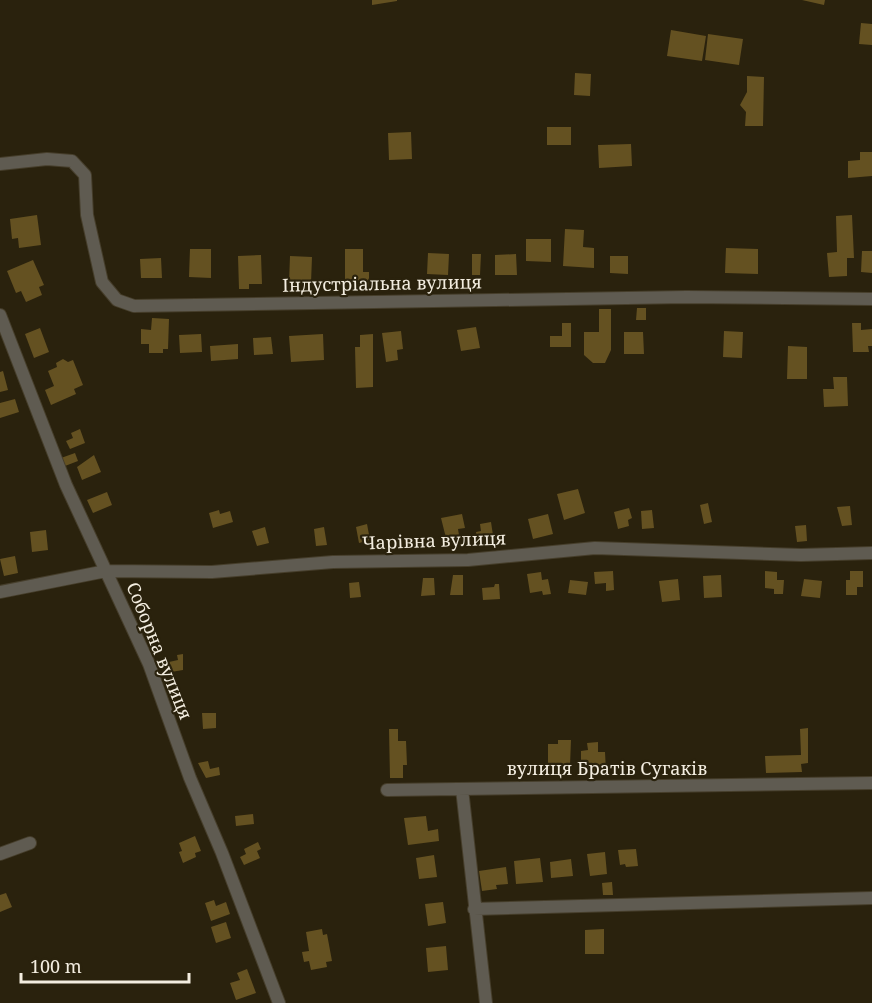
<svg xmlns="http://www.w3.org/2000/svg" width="872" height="1003" viewBox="0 0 872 1003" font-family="'Noto Serif',serif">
<rect width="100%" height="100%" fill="#2a220d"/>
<path fill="#645121" d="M372,0H397V1L372,5Z
M802,0H825L824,5Z
M861,23L872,24V45L859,44Z
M671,30L706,36L702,61L667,56Z
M708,34L743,39L739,65L705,60Z
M575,73L591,74L590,96L574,95Z
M747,76L764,77L763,126H745L746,112L740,105L747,92Z
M547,127H571V145H547Z
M411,132L412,159L389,160L388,133Z
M631,144L632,166L599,168L598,145Z
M860,152H872V176L848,178V161L860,160Z
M37,215L41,245L19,248L18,238L12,239L10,219Z
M852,215L854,258H847V276L829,277L827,253L837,252L836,216Z
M565,229L584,230L583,247L594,248V268L563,266Z
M526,239H551V262L526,261Z
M726,248L758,249V274L725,273Z
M190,249H211V278L189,277Z
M345,249H363V272H369V288H357V280H345Z
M862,251H872V273L861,272Z
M428,253L449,254L448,275L427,274Z
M472,254H481L480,275H472Z
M516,254L517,275H495V255Z
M261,255L262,284H249V289H239L238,256Z
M290,256L312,257L311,283H289Z
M610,256H628V274L610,273Z
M161,258L162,278H141L140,259Z
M33,260L44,285L39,287L42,295L26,302L21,291L16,293L7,271Z
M637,308H646V320H636Z
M599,309H611V350L605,363H593L584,355V332H599Z
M152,318L169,319L168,349H163V353H149V344H141V329L151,330Z
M562,323H571V347H550V336H562Z
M852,323H861V330L872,329V346H868L869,352H853Z
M476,327L480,348L461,351L457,330Z
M40,328L49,352L34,358L25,334Z
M401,331L403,349L397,350L398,360L386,362L382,333Z
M724,331L743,332L742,358L723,357Z
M624,332H643L644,354H624Z
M201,334L202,352L180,353L179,335Z
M323,334L324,360L291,362L289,336Z
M373,334V387L356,388L355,347H360V335Z
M271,337L273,354L254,355L253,338Z
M238,344V359L211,361L210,346Z
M788,346L807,347V379H787Z
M63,359L68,362L73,360L83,385L74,389L76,394L51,405L45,390L54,386L48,371L57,367L56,363Z
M3,371L8,390L0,392V372Z
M833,377H847L848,406L824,407L823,389H834Z
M15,399L19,412L0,418V403Z
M80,429L85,443L70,449L66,441L73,438L71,433Z
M75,453L78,461L65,466L61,458Z
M94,455L101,472L82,480L77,467Z
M578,489L585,513L564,520L557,494Z
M107,492L112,505L93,513L87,500Z
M708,503L712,522L704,524L700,505Z
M850,506L852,525L842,526L837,507Z
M629,508L632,518L628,520L629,526L618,529L614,512Z
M219,510L220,514L230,511L233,522L213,528L209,513Z
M652,510L654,528L642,529L641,511Z
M462,514L465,528L458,529L459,535L446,538L441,518Z
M548,514L553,534L533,539L528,519Z
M491,522L494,542L478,544L476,532L481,531L480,524Z
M367,524L370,540L359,543L356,527Z
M806,525L807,541L797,542L795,526Z
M265,527L269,543L257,546L252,531Z
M324,527L327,545L316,546L314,529Z
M46,530L48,550L32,552L30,532Z
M15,556L18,573L4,576L0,559Z
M613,571L614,590L606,591V583L595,584L594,572Z
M765,571L777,572V580H784L783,594H774V589L765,588Z
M850,571H863V587H857V595H846V580H850Z
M541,572L542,580L548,579L551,594L543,595L542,591L530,593L527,574Z
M453,575H463V595H450Z
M721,575L722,597L704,598L703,576Z
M423,578H434L435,595L421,596Z
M678,579L680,600L662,602L659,581Z
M804,579L822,581L820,598L801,596Z
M570,580L588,582L586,595L568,593Z
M359,582L361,597L350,598L349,583Z
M495,584H499L500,599L483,600L482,588L494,587Z
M183,654V670L171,672L169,662L178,660L177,655Z
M202,713H216V728L203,729Z
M808,728V763L801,764L802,772L766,773L765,756L801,755L800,729Z
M389,729H398V741H406L407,765H403V778H390Z
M558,740H571L570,766H548V744H558Z
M598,742V752H605L606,771L581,772V751L588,750L587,743Z
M208,761L210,769L219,767L220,775L206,778L198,763Z
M253,814L254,824L236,826L235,816Z
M426,816L428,831L438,829L439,841L408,845L404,818Z
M195,836L201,851L195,853L196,857L183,863L179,852L182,851L179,843Z
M258,842L261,849L257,851L260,858L244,865L240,857L246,854L244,849Z
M636,849L638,866L626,867L625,864L620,865L618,850Z
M605,852L607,874L590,876L587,854Z
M434,855L437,877L419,879L416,858Z
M540,858L543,882L516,884L514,861Z
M571,859L573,876L551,878L550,862Z
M506,867L508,884L496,885L497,889L482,891L479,871Z
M612,882L613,895H603L602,883Z
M6,893L12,907L0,912V895Z
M214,900L216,906L226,902L230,914L211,921L205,903Z
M443,902L446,923L428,926L425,904Z
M226,922L231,938L216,943L211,927Z
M322,929L323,935L327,934L332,961L326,962L327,967L311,970L309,961L304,962L302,952L309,951L306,932Z
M604,929V954H585V930Z
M446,946L448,970L428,972L426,948Z
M247,969L256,993L236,1000L230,983L240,980L237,973Z"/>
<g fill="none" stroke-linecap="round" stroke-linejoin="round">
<defs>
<path id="minor" d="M0,164L47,159L72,161L85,175L87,215L102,282L117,300L134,306L686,297L872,299
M0,315L66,485L149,664L190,778L222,853L279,1003
M0,592L106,571L212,572L333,562L468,560L595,548L801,555L872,553
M462,789L486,1003
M387,790L872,783
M0,854L30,843
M474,909L872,898"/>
</defs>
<use href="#minor" stroke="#463e2b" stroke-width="14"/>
<use href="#minor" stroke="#5f5b51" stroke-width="12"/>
</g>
<g text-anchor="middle" stroke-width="4.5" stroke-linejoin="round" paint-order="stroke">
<g font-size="18" fill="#f3ede0" stroke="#2a220d">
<text transform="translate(382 284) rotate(-1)" y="6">Індустріальна вулиця</text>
<text transform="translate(434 541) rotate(-2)" y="6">Чарівна вулиця</text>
<text transform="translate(159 651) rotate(68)" y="6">Соборна вулиця</text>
<text x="607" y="775">вулиця Братів Сугаків</text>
</g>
</g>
<path d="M21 973v9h168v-9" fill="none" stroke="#f3ede0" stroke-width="3"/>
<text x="30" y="973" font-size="18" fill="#f3ede0" stroke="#2a220d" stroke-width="4.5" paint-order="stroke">100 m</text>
</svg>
